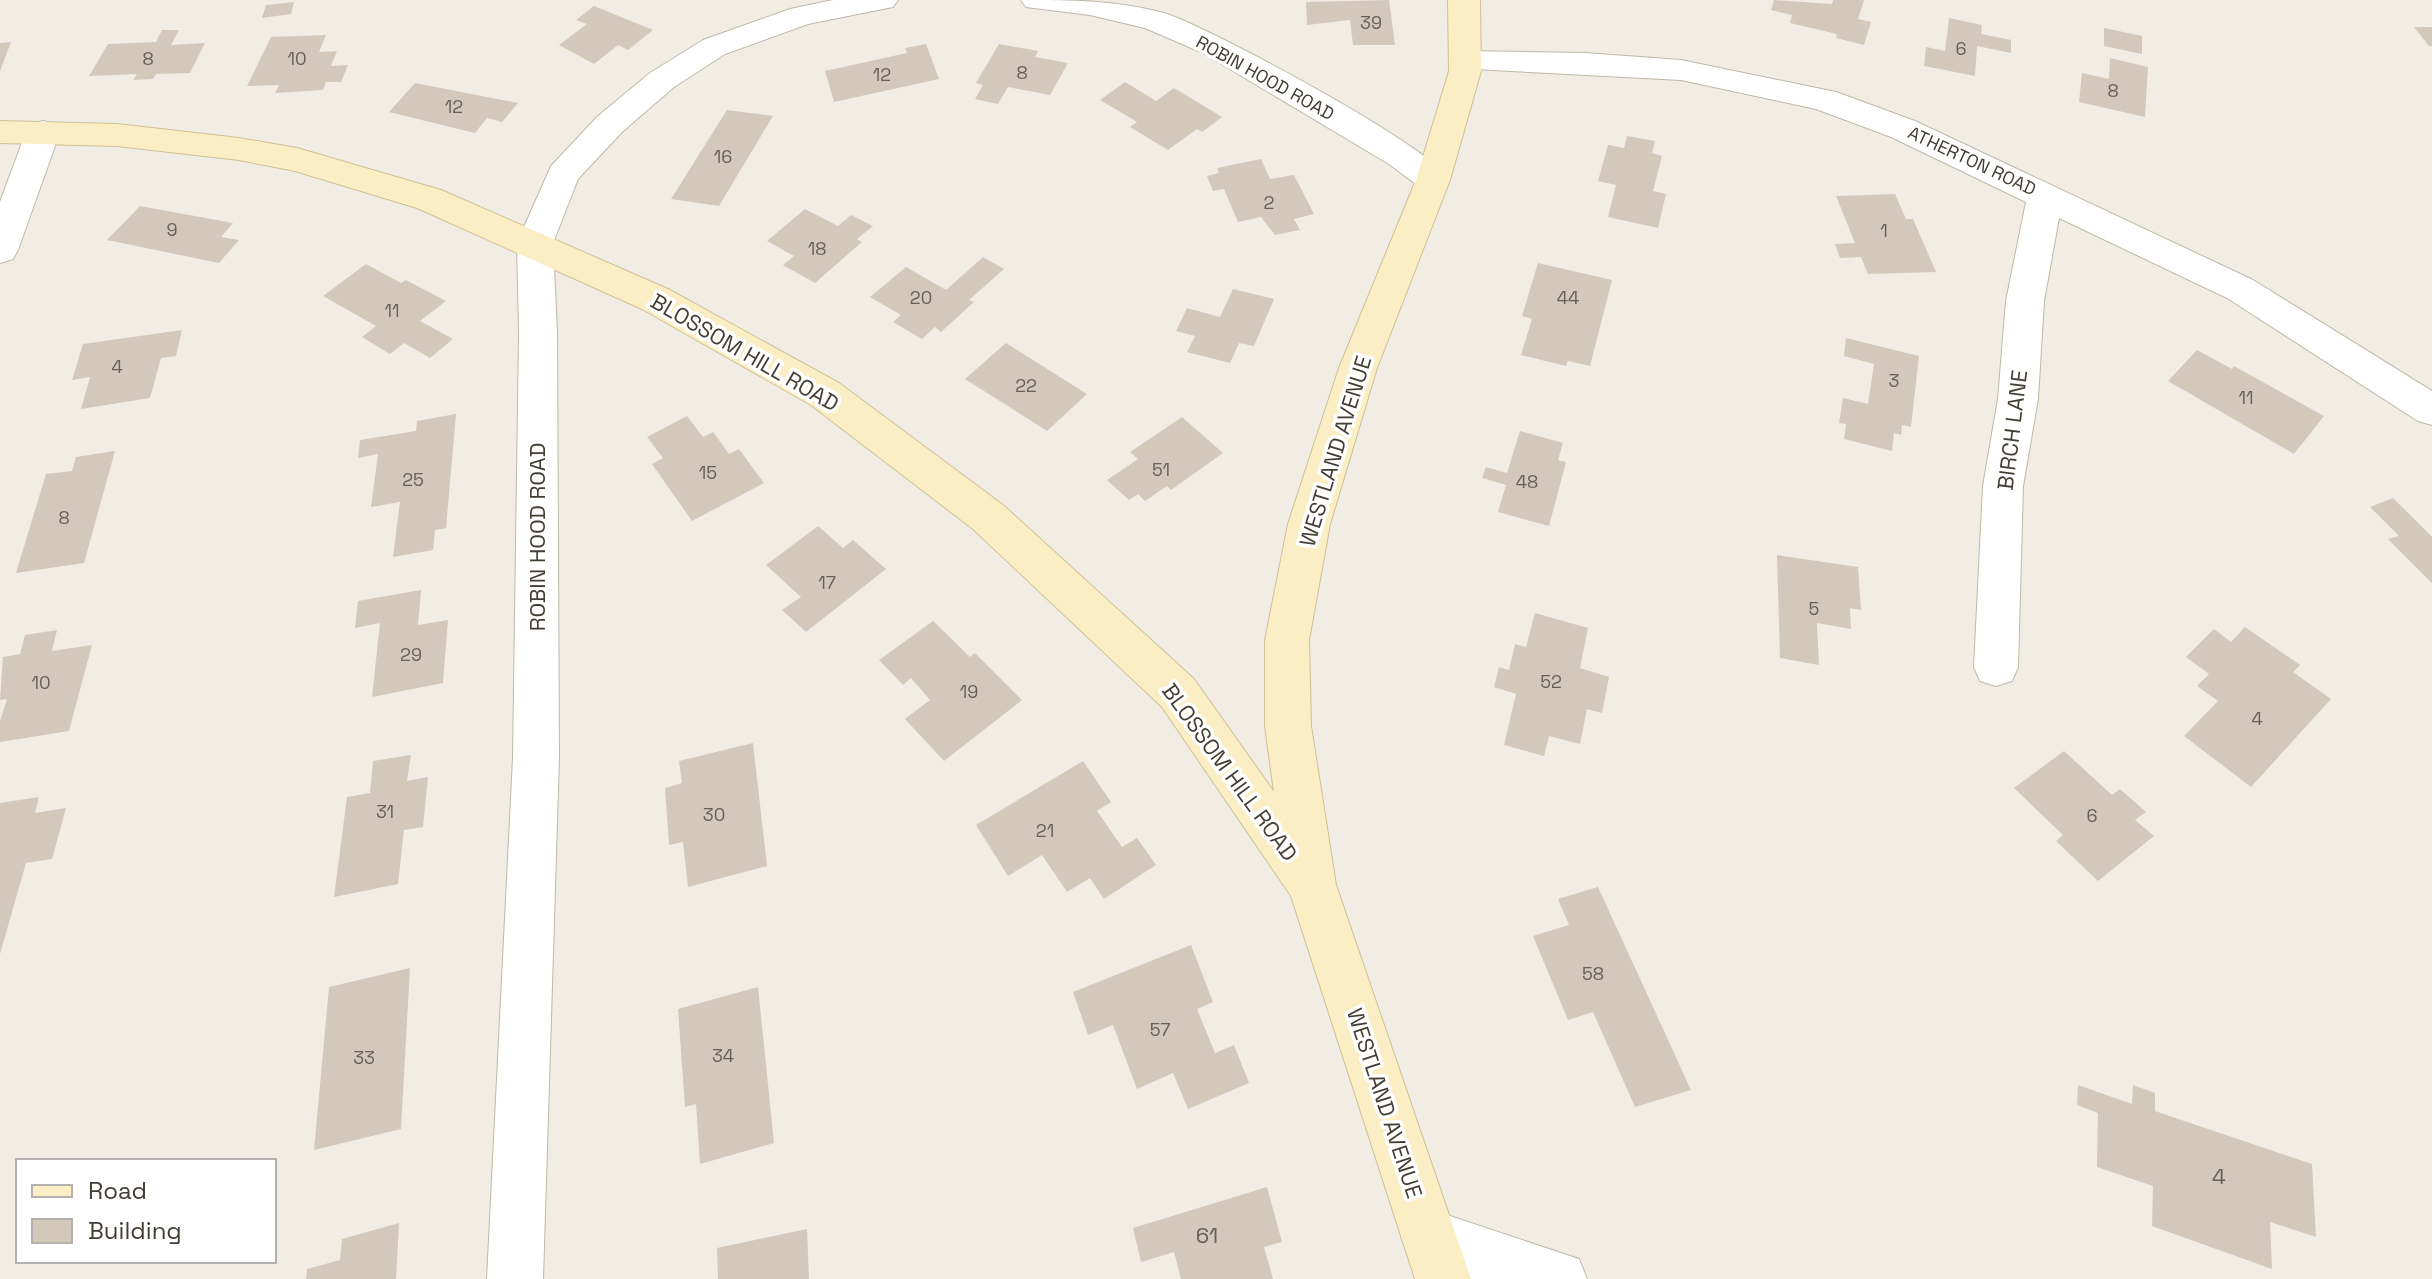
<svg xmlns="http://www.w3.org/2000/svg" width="2432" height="1279" viewBox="0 0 2432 1279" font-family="'Space Grotesk',sans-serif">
<rect width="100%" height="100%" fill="#f1ede4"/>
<path fill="#d2c9ba" d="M1389,0L1395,45H1353L1350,20L1307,25L1306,2Z
M1774,0L1832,4L1833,0H1864L1858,19L1871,22L1864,45L1836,38L1837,34L1790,23L1792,15L1771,10Z
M294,2L291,14L262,18L266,5Z
M594,6L653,30L628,50L618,45L594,64L559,45L587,24L576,20Z
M1949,18L1982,25L1981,34L2011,40V53L1977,46L1975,76L1924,66L1926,47L1945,51Z
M2414,27H2432V46H2429Z
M2104,28L2142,36V54L2104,46Z
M162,30H179L171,45L205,43L190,73L156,74L153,79L133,80L137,74L89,76L108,44L156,42Z
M326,35L319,52L337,51L331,66L348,65L341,82H326L323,90L275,93L279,85L247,86L271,37Z
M11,42L0,71V43Z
M926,44L939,79L834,102L825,71L907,53L905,48Z
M999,44L1038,51L1035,57L1068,63L1050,95L1008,87L998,104L975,99L983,85L976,83Z
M2110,58L2148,67L2145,117L2079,102L2082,73L2109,79Z
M1125,82L1156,101L1174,88L1222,117L1202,132L1197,129L1168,150L1130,127L1137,122L1100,100Z
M415,83L518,103L502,122L487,118L475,133L389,112Z
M727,110L773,116L719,206L671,199Z
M1627,136L1655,141L1652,153L1662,156L1653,191L1666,194L1658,228L1608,217L1616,185L1598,181L1608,145L1624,148Z
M1261,159L1270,179L1294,175L1314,214L1294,219L1300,230L1275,235L1261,217L1238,222L1224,189L1213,191L1207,176L1219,173L1217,168Z
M1895,194L1906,219H1913L1936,272L1868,274L1861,257L1840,258L1835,244L1855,243L1836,196Z
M140,206L233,223L221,237L239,240L219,263L107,240Z
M805,209L838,226L851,215L873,226L857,239L862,242L815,283L783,265L794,256L767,241Z
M983,257L1004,269L969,300L974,302L941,332L935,327L922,339L893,322L901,315L870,297L906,267L946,290Z
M1538,263L1612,280L1590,366L1568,361L1566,366L1521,355L1532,319L1522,316Z
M366,264L401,283L406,280L446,301L420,321L453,339L430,358L404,343L390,354L362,337L376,326L323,296Z
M1233,289L1274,299L1254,346L1239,343L1230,363L1187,352L1195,336L1176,331L1187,308L1220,317Z
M182,330L176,356L161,358L150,398L81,409L90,377L72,380L83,344Z
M1846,338L1919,356L1911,427L1902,425L1901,435L1894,433L1892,451L1844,439L1846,424L1839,423L1843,398L1868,404L1874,364L1844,356Z
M1006,343L1087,394L1047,431L965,379Z
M2197,350L2232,369L2234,366L2324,416L2294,454L2168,381Z
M456,414L446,528L435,530L433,550L393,557L400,502L371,507L378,454L358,458L360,440L416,431L417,421Z
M687,416L703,437L713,432L729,454L739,449L764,483L692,521L652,464L663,458L647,437Z
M1182,417L1223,453L1171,490L1167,486L1145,501L1138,494L1129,500L1107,480L1138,459L1130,452Z
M1520,431L1563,443L1558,460L1566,462L1549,526L1498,512L1506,485L1482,478L1486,467L1507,473Z
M115,451L84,563L16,573L46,474L72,471L76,457Z
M2393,498L2432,537V583L2388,539L2399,536L2370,507Z
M818,526L843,548L853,540L886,569L806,632L782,610L801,597L766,565Z
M1777,555L1858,567L1861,610L1850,608L1851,629L1817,623L1819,665L1780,658Z
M421,590L418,625L448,620L443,683L372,697L380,623L355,628L358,601Z
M1535,613L1588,628L1580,668L1609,677L1602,713L1587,709L1580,744L1549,736L1544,756L1504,745L1516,694L1494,687L1499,667L1509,670L1515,644L1526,647Z
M933,621L970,657L975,653L1022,700L944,761L905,719L930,700L911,678L903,685L879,660Z
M2245,627L2300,665L2293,672L2331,699L2251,787L2184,736L2218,701L2197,686L2209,674L2186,657L2214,629L2231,642Z
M57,630L52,651L92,645L69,731L0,742V721L7,699L0,700L3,657L20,654L25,635Z
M753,743L767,866L688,887L683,842L669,845L665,788L682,783L679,761Z
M2064,751L2112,795L2120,789L2146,812L2135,820L2154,836L2098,881L2056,841L2063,835L2014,788Z
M411,755L407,781L428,777L423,827L404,830L398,884L334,897L347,797L370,793L373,761Z
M1083,761L1111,802L1097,811L1122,847L1137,838L1156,865L1104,899L1090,878L1067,892L1042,855L1008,876L976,825Z
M39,797L35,813L66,808L52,859L26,863L0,954V803Z
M1598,887L1691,1090L1635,1107L1593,1012L1568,1020L1533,936L1569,925L1558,899Z
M1191,945L1213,1002L1197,1009L1215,1053L1234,1045L1249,1083L1188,1109L1173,1073L1137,1089L1113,1025L1088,1035L1073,992Z
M410,968L401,1129L314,1150L329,987Z
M758,987L774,1143L700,1164L696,1104L685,1107L678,1009Z
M2078,1085L2132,1104L2133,1085L2155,1093V1111L2312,1164L2316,1237L2270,1222L2272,1269L2152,1226L2153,1186L2097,1167L2098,1113L2077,1105Z
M1267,1187L1282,1242L1264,1247L1273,1279H1181L1174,1252L1141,1262L1133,1228Z
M399,1223L396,1279H306L307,1269L340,1260L342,1239Z
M807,1229L809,1279H718L717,1248Z"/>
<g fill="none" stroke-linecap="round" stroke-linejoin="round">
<defs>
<path id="street" d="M833,0H898L893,7L808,24L725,54L674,87L622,132L578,179L553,243L557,332L559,758L543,1279H487L513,758L519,332L517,243L551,166L598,116L650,73L703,40L790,9Z
M1021,0C1071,0 1119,0 1167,14C1212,29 1430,146 1450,180L1445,188L1433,192L1421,188L1389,164L1203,53L1145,28L1090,15L1026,7Z
M1465,51L1585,53L1681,60L1836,92L1915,121L2253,280L2432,391V425L2418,421L2227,298L2059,218L2044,301L2038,399L2023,486L2018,667L2012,681L1996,686L1980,681L1974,667L1983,486L1998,399L2006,301L2026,202L1891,137L1816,109L1681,80L1454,68L1449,61L1454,54Z
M43,121L55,124L60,132L18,250L13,259L0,263V202L26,132L31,124Z
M1429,1209L1579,1259L1587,1279H1472L1409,1257L1401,1237L1409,1217Z"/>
<path id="secondary" d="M1448,0H1480L1481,71L1450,180L1377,368L1330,524L1309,640L1311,726L1336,885L1471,1279H1415L1291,896L1162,707L973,529L811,405L642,309L417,208L295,171L239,160L117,146L0,143V121L117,124L239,138L297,148L441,190L668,289L839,383L1003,505L1194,679L1274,792L1265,726V640L1288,524L1339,368L1416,180L1449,71Z"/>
</defs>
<use href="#street" stroke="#bfb8aa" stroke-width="2"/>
<use href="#secondary" stroke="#cfc096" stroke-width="2"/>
<use href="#street" fill="#fff" fill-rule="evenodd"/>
<use href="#secondary" fill="#fceec4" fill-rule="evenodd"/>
</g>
<g text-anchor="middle" stroke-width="7" stroke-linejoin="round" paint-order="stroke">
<g font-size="18" fill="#676056">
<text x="1371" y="29">39</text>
<text x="1961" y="55">6</text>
<text x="148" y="65">8</text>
<text x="297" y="65">10</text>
<text x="1022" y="79">8</text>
<text x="882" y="81">12</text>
<text x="2113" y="97">8</text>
<text x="454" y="113">12</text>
<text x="723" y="163">16</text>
<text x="1269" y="209">2</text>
<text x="172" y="236">9</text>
<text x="1884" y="237">1</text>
<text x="817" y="255">18</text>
<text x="921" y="304">20</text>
<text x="1568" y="304">44</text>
<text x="392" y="317">11</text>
<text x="117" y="373">4</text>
<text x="1894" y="387">3</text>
<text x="1026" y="392">22</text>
<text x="2246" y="404">11</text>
<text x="1161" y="476">51</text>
<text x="708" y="479">15</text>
<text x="413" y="486">25</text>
<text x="1527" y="488">48</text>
<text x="64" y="524">8</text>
<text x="827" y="589">17</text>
<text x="1814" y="615">5</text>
<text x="411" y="661">29</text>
<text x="1551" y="688">52</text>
<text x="41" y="689">10</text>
<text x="969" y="698">19</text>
<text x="2257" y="725">4</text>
<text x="385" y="818">31</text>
<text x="714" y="821">30</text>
<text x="2092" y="822">6</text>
<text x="1045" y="837">21</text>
<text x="1593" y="980">58</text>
<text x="1160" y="1036">57</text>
<text x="723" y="1062">34</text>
<text x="364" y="1064">33</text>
</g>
<g font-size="18" fill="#433d34" stroke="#fff">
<text transform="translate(1265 78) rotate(29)" y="6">ROBIN HOOD ROAD</text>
<text transform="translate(1972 161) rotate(25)" y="6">ATHERTON ROAD</text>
</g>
<g font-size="22" fill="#433d34" stroke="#fff">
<text transform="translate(745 352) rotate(30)" y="8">BLOSSOM HILL ROAD</text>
<text transform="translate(2012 430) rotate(-83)" y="8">BIRCH LANE</text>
<text transform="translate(1335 451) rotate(-73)" y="8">WESTLAND AVENUE</text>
<text transform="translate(537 537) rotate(-90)" y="8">ROBIN HOOD ROAD</text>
<text transform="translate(1230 772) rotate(54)" y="8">BLOSSOM HILL ROAD</text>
<text transform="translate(1385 1103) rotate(72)" y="8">WESTLAND AVENUE</text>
</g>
<g font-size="22" fill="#676056">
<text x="2219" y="1184">4</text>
<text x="1207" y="1243">61</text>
</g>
</g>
<rect x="16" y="1159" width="260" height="104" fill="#ffffff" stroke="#b4b1ae" stroke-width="2"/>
<rect x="32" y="1185" width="40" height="12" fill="#fceec4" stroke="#b4b1ae" stroke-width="2"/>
<text x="88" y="1199" font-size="24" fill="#433d34">Road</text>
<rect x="32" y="1219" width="40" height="24" fill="#d2c9ba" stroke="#b4b1ae" stroke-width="2"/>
<text x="88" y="1239" font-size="24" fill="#433d34">Building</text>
</svg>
